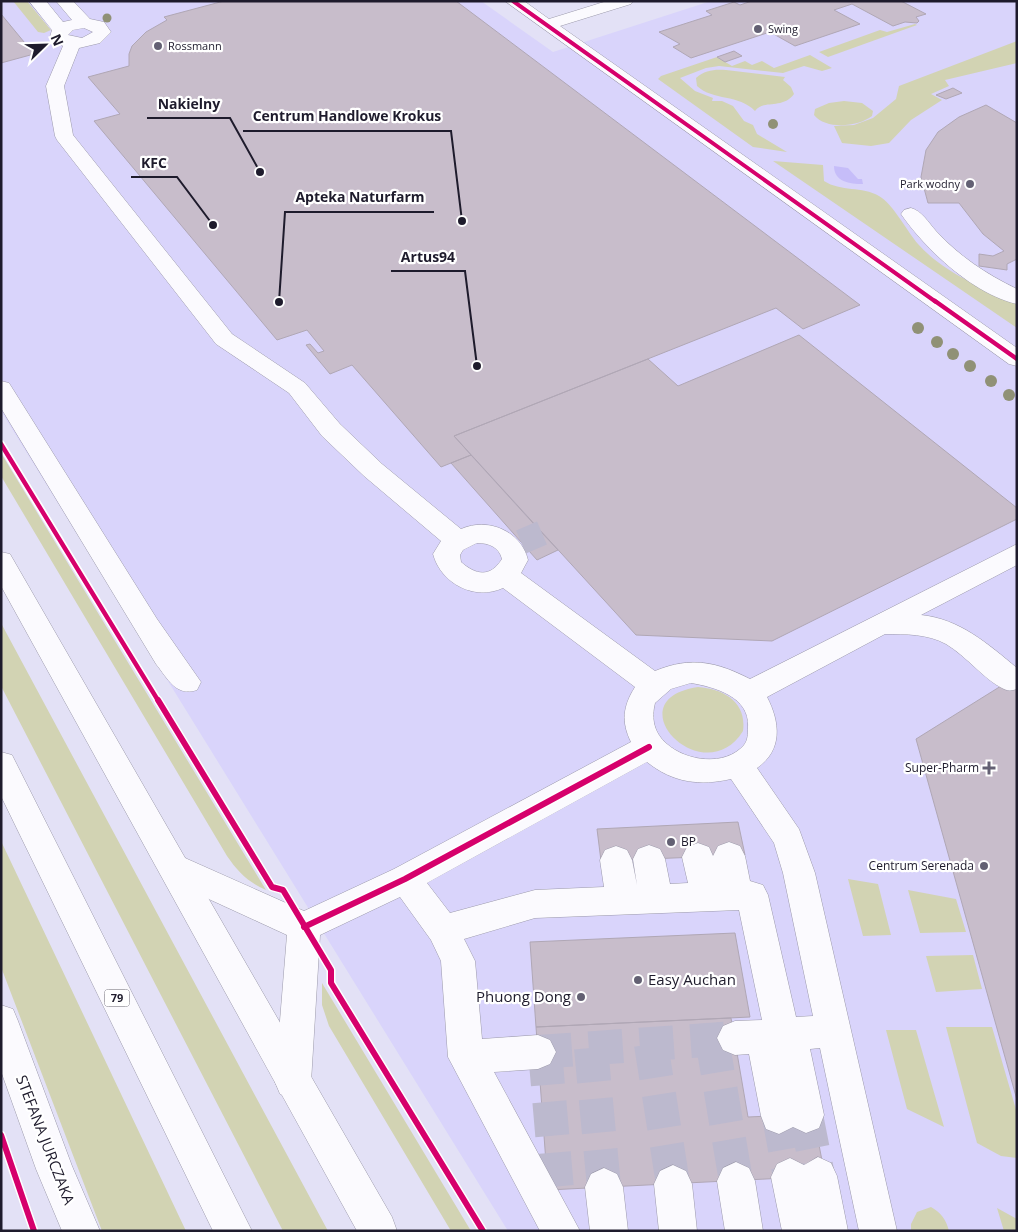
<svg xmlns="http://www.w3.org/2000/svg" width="1018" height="1232" viewBox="0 0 1018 1232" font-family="'Open Sans',sans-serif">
<rect width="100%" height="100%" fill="#e3e1f6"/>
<path fill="#d9d4fb" d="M1,1H481L553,52L711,1H1017V1231H508L1,411Z"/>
<path fill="#d2d3b3" d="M13,1H27L51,30L44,33L38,32Z
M915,24L917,25L828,57L819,52L880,30L887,32Z
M1017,41V63L945,80L949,86L931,94L942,100L911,120L889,143L871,146L842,143L834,126L854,125L873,118L896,99L899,86Z
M810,55L832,68L822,71L804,66L783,73L719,66L706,68L680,78L695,91L713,98L712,101H722L733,106L744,121L753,125L757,134L787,152L753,147L658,79L661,76L717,57L732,66L745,61L752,65L762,61L774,68Z
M726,70L785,77L783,80L791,87L794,94C782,110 764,99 755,111C739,94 713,101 697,86L696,78C705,70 715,69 726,70Z
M844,101L862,103L873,111L872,116C858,127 826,130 814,115L815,109L829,103Z
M773,161L823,165L824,181C841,192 862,186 879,196C893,204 907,231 918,244C944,273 982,288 1017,303V328Z
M1,453L266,890C248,882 238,872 227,856L1,476Z
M1,623L328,1231H283L1,686Z
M698,687C724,689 747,702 743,731C704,794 612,700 698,687Z
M1,841L186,1231H102L1,967Z
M848,879L878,884L891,935L863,936Z
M908,890L956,899L966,932L920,933Z
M973,955L982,989L936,992L926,956Z
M322,983L471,1231H451L329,1026L322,1005Z
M946,1027H992L1017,1113V1158L1001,1156L977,1143Z
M886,1030H916L944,1127L907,1109Z
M931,1207C941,1213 946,1219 949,1231H911V1224L917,1212Z
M997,1208L1017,1219V1231H1004Z"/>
<path fill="#c6bdf9" d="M834,166L848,168L858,179H862L863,184C850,184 834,182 834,166Z"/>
<path fill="#c8bdcb" stroke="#b0a7b5" d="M224,1H456L860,305L803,329L776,308L454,436L471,455L441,467L352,365L330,374L306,345L310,344L318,353L324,351L307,330L277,340L94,121L120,114L88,77L129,66V54L132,46L146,32L167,20L164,17Z
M752,1H901L926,14L916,17L919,21L917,23L905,22L893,26L852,4L834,10L860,24L795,46L770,32L691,58L673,47L680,44L659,32L712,15L706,11L734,2L740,5Z
M1,14L34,54L1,63Z
M734,51L742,56L725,62L717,57Z
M953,88L962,93L946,99L936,95Z
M986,105L1017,123V259L1007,264V270L979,266V254L993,256L1004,251L983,234L959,203H928L921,177L926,150L938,132L959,117Z
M799,335L1017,508V519L772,641L636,635L454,436L648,359L678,386Z
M471,455L542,533L558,550L537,560L451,463Z
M1017,676V1100L916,739Z
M738,822L745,855L601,861L597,829Z
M735,933L750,1017L536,1027L530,942Z
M731,1018L748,1117L813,1114L825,1176L548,1190L536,1027Z"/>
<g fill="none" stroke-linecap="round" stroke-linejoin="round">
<path stroke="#bcb9ce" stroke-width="25" stroke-dasharray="25 12" stroke-linecap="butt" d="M521,542L542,533"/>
<path stroke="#bcb9ce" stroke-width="34" stroke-dasharray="34 17" stroke-linecap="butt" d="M712,1039L736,1181
M651,1044L673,1184
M591,1048L604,1187
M545,1051L557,1190
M538,1052L735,1038
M806,1115L818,1176
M779,1116L790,1177"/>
<defs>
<path id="minor" d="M29,1H46L63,22L72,20L56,1H73L90,19L104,22L111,32L100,43L79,48L64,86L73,135L232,334L305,383L340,424L382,464L461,529C488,517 521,531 528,560L521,573L655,671C691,656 717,662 750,679L1017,544V565L921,615C960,619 988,644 1017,668V689C1011,691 1007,691 1002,688C985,680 966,656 946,644C928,634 906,634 885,634L767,697C780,722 783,750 757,768L799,829L815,873L897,1231H859L820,1048L810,1049L824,1115L819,1128L806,1133L793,1127L779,1134L766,1129L761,1116L749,1054L735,1055L723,1050L717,1038L723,1026L735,1021L762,1020L739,910L535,918L464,939L475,961L482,1039L538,1035L550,1040L556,1052L550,1064L538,1069L494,1072L580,1231H540L448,1057L441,961L431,940L400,897L320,935L311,1082L306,1094L293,1099L280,1094L275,1082L287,935L163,878L158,868L163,858L174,854L185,858L304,911L394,869L631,742C621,722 623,706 635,687L503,588C475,601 441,584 433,554L441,541L364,476L322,436L289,393L216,344L57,140L55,136L46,86L63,46L50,37L52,30ZM84,28L93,32L82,38L68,35L73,30ZM477,543C489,543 499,547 502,559C490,578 476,575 461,562L460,555L463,550ZM691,683C715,687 750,697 748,727C748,734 748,740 744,745C725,767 686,761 667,744C654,733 651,719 655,703L671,689ZM647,762C673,783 700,786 731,779L774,843L783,873L813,1016L796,1017L768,895L763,885L750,881L745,856L740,846L729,842L718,846L713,856L709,847L698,843L687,847L682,857L688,883L670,884L665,859L660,849L649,845L638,849L633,859L637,885L632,860L627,850L616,846L605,850L600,860L604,887L535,890L450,913L427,883Z
M505,1H524L549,19L607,1H633L631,4L560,26L1017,348V366L1009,364Z
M911,208C922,211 928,222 936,231C959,256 986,274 1017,289V304C973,294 926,250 901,214L904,210Z
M1,381L9,383L157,619L201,682L197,690C176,697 168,679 156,664L1,408Z
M1,1005L13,1009L18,1021L72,1166L100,1231H62L36,1169L1,1071Z
M818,1157L831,1163L837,1176L848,1231H782L771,1177L777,1164L790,1158L804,1165Z
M736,1162L749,1168L755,1181L763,1231H725L717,1181L723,1168Z
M673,1165L686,1171L692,1184L697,1231H659L654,1184L660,1171Z
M604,1168L617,1174L623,1187L628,1231H590L585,1187L591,1174Z"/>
<path id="major" d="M1,552L10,554L392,1217L397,1231H357L1,586Z
M1,752L12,755L252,1231H213L1,796Z"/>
</defs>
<use href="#minor" stroke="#9c9aab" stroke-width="1"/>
<use href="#major" stroke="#9c9aab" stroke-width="1"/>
<use href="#minor" fill="#fbfafe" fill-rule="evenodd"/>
<use href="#major" fill="#fbfafe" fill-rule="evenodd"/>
<defs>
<path id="cycleway-far2" d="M513,1L936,302"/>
<path id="cycleway-far1" d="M935,301L1017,359
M1,444L159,702"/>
<path id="cycleway" d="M158,700L272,887L283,890L331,970V983L483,1231
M304,927L405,879L649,747
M1,1135L34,1231"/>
</defs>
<use href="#cycleway-far2" stroke="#fff" stroke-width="5.5"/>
<use href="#cycleway-far1" stroke="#fff" stroke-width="8"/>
<use href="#cycleway" stroke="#fff" stroke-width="9"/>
<use href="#cycleway-far2" stroke="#d6006c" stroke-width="4"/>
<use href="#cycleway-far1" stroke="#d6006c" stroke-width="4.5"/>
<use href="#cycleway" stroke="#d6006c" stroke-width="6"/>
</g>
<g fill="#909176">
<circle cx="107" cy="18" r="4.5"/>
<circle cx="773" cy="124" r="5"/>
<circle cx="918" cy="328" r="6"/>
<circle cx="937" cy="342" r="6"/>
<circle cx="953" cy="354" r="6"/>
<circle cx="970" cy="366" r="6"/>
<circle cx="991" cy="381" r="6"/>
<circle cx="1009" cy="395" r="6"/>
</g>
<g fill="#636073" stroke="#fff" stroke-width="2">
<circle cx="758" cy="29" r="5"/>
<circle cx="158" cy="46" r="5"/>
<circle cx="970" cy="184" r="5"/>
<path d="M986.5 760.5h5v5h5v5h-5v5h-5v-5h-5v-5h5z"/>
<circle cx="671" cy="842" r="5"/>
<circle cx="984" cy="866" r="5"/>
<circle cx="638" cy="980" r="5"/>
<circle cx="581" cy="997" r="5"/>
</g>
<g text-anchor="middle" stroke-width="4.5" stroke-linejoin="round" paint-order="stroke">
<g font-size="11" fill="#1e1b2c" stroke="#fff" text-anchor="start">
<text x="768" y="33">Swing</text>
<text x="168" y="50">Rossmann</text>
<text x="960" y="188" text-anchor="end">Park wodny</text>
</g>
<rect fill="#fff" stroke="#625f6b" stroke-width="1" x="104.5" y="989.5" width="25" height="17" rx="4"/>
<g font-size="11" font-weight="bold" fill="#1e1b2c">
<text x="117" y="1002">79</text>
</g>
<g font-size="12" fill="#1e1b2c" stroke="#fff" text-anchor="end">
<text x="979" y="772">Super-Pharm</text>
<text x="681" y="846" text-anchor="start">BP</text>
<text x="974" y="870">Centrum Serenada</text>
</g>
<g font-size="15" fill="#1e1b2c" stroke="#fff" text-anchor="start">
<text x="648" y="985">Easy Auchan</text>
<text x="571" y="1002" text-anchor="end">Phuong Dong</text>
</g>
<g font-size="15" fill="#1e1b2c" stroke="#fff">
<text transform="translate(45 1140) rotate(69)" y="5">STEFANA JURCZAKA</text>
</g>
</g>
<path fill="none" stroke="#1e1b2c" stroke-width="2" d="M260 172L230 118H147M462 221L451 131H243M213 225L177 177H131M279 302L285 212H434M477 366L465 271H391"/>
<g fill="#1e1b2c" stroke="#fff" stroke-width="2">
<circle cx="260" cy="172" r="5"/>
<circle cx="462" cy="221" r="5"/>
<circle cx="213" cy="225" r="5"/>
<circle cx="279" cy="302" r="5"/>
<circle cx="477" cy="366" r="5"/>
</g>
<g font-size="14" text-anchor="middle" font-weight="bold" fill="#1e1b2c" stroke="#fff" stroke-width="4.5" stroke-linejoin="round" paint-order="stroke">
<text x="189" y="109">Nakielny</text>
<text x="347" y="121">Centrum Handlowe Krokus</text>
<text x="154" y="168">KFC</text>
<text x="360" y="202">Apteka Naturfarm</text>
<text x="428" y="262">Artus94</text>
</g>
<rect width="1018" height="1232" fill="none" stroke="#1e1b2c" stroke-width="5"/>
<g transform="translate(45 45) rotate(67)" stroke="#ffffff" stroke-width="4" paint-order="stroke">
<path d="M0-4L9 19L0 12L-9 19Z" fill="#1e1b2c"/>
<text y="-8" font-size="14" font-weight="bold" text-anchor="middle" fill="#1e1b2c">N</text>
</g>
</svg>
